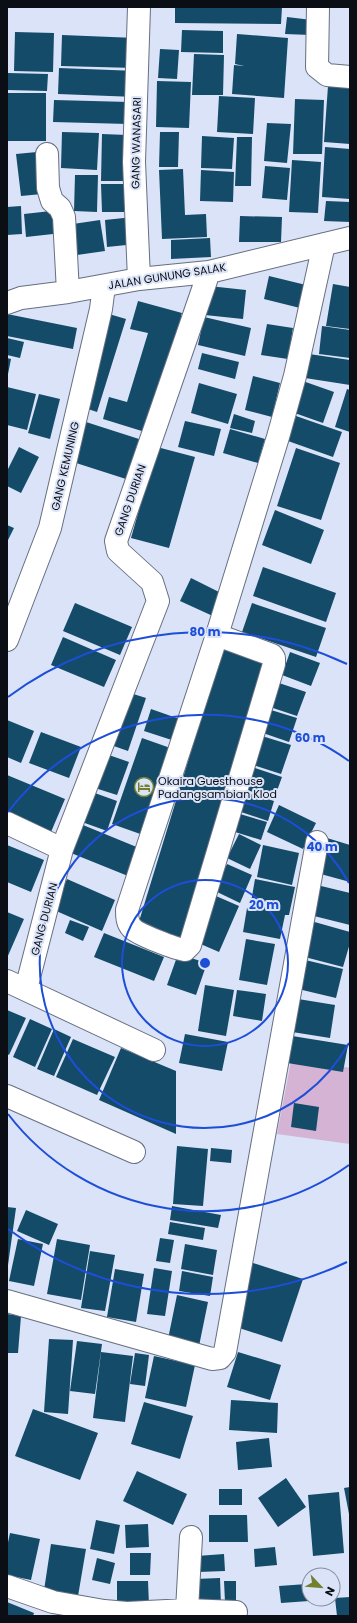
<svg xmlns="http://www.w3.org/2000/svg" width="357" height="1623" viewBox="0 0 357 1623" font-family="Poppins,sans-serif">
<rect width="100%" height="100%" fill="#dae3f8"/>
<path fill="#d5b3d5" d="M292,1056L350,1068V1144L277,1134Z"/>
<path fill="#144b68" d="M175,7H282L281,24L175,23Z
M287,17L312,20L311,35L285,34Z
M182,30L223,31V53L181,52Z
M15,32L54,33L53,72L14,71Z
M237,34L288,38L284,98L232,94L234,65L244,66L235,64Z
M62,35L136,38L135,68L61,66Z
M160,49L179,50L177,79L158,78Z
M194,54L224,55L223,95H192Z
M59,68L137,71L136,97L58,94Z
M8,73L48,74L47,91L8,90Z
M157,81L191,82L189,128L156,127Z
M328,86L350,87V144L324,142Z
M8,93H46V141H8Z
M219,96L255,98L253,134L217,132Z
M295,99L324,100L322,154H293Z
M54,100L129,102L128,124L53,122Z
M267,123L291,124L287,163L264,161Z
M62,132L99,133L97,170L61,168Z
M160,132H179L178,167H159Z
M102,134L127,135V181H101Z
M202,136L234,138L232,169L201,168Z
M237,137H252L251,186H235Z
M325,147L350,149V199L322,197Z
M37,152L42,194L21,196L16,154Z
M292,160L321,162L318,213L289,212Z
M265,166L290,168L287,200L262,198Z
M183,169L185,215L206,214L207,237L162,239L159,170Z
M201,170L234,172L233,202L200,201Z
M75,175H98L97,212L74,211Z
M101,184H124V212H102Z
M326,201L350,202V222L324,221Z
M21,206L22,234L7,235V207Z
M60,210L62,233L26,237L24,214Z
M240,216L282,217L281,242H239Z
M133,217L136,244L107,247L105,220Z
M100,220L105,251L77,255L73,224Z
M210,238L211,257L171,259V240Z
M269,276L306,285L300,308L264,299Z
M333,284L350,287V329L326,326Z
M209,286L246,290L243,319L205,315Z
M138,301L182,313L181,316L182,317L145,432L103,419L109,397L127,402L148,333L130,329Z
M7,314L77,328L73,349L7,336Z
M109,314L126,319L97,412L79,406Z
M204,317L251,328L245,356L198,345Z
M267,324L293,328L288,359L261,355Z
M322,326L350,330V358L319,354Z
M7,338L24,342L20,358L7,355Z
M202,353L239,362L235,379L198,369Z
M309,354L350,360V385L305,378Z
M7,358L11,359L8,374H7Z
M253,376L280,383L272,417L245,410Z
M300,380L334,392L323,423L289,411Z
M199,383L237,394L228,424L191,413Z
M7,387L36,394L27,430L7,425Z
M347,389L350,390V432L335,427Z
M39,394L60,399L50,439L28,433Z
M234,414L255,421L252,433L230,428Z
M296,416L342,432L333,457L288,441Z
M185,421L221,429L214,456L178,447Z
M86,422L139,439L126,479L73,462Z
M230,429L265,439L258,463L223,453Z
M19,447L39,457L21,493L7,486V471Z
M157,447L195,457L169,548L131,538Z
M296,448L340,463L321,520L277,506Z
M275,510L324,530L311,564L262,545Z
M7,525L14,528L7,542Z
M263,567L336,593L326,622L253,596Z
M191,578L225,595L215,617L180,601Z
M75,603L132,627L120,655L63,631Z
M252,603L326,628L316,657L242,632Z
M63,637L116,660L104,687L51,665Z
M223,647L269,661L183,942L137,928Z
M290,652L320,663L311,686L282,675Z
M279,683L306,692L297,716L270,707Z
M127,692L146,698L128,751L108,744Z
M151,709L188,722L181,743L144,731Z
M271,710L297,718L289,742L263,733Z
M7,720L34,731L21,763L7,757Z
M41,732L81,747L69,778L29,763Z
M262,736L291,745L281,774L253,765Z
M142,738L176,750L146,836L112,824Z
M106,754L129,762L117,795L95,788Z
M255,768L282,777L274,799L247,790Z
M7,775L65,799L51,832L7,814Z
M92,792L117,801L107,831L82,822Z
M247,793L274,801L268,821L241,812Z
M279,805L316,823L303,849L267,832Z
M240,814L267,822L261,840L235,832Z
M83,825L139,848L128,876L71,853Z
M239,834L261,845L250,869L227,858Z
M327,838L350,845V882L317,873Z
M7,845L44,860L31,892L7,882Z
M263,845L299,853L292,885L257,877Z
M227,864L252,875L240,903L215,891Z
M67,879L115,900L102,931L54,910Z
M255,879L295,887L289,915H285L280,939L243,932L247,908H250Z
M317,885L350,893V925L310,915Z
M216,896L239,906L219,952L196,942Z
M7,912L24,919L7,958Z
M70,920L89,927L83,941L65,933Z
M311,921L350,932V943L343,967L301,956Z
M104,933L164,957L154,981L94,957Z
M246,939L275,944L267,985L239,980Z
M178,954L207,963L196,995L167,985Z
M301,959L343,969L336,998L294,988Z
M205,985L234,990L226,1036L198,1031Z
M237,990L266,994L262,1021L233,1016Z
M292,998L335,1005L330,1038L286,1031Z
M7,1010L26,1018L9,1055L7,1054Z
M30,1019L52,1029L35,1067L13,1057Z
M54,1029L71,1037L54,1076L37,1069Z
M185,1034L228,1042L222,1071L179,1063Z
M286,1035L348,1045L343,1072L281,1062Z
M73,1039L115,1057L97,1095L56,1077Z
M121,1048L176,1071V1134L99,1100Z
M294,1103L319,1107L316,1131L291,1127Z
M177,1146L208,1149L203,1206L173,1204Z
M211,1148L232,1150L231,1163L210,1161Z
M172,1206L221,1215L218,1228L170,1220Z
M7,1207L16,1208L8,1265H7Z
M26,1210L58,1224L49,1245L17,1231Z
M170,1222L205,1228L203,1240L168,1234Z
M160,1238L174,1240L170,1263L156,1261Z
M18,1239L43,1244L34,1286L9,1281Z
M57,1239L90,1245L81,1300L47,1294Z
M185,1244L217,1250L213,1275L181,1269Z
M90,1251L115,1255L105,1311L81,1308Z
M253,1263L303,1279L282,1342L233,1326Z
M154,1268L172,1271L165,1316L147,1314Z
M115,1269L144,1274L136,1322L107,1317Z
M182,1271L213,1277L210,1296L179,1291Z
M177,1295L208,1302L199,1346L168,1339Z
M7,1314L21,1316L18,1353H7Z
M49,1339L73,1340L68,1414L44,1412Z
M77,1341L102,1344L95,1394L70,1391Z
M101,1352L133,1356L125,1422L93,1418Z
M238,1352L281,1365L270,1400L227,1387Z
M135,1353L149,1355L145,1386L130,1384Z
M154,1356L195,1365L186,1407L145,1398Z
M231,1400L278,1403L277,1433L229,1430Z
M144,1402L193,1416L180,1459L131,1444Z
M33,1409L98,1433L80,1480L15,1456Z
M269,1438L272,1467L238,1470L236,1442Z
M137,1471L187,1494L173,1525L123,1501Z
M286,1478L306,1507L278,1527L258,1498Z
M350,1487V1514H349L344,1488Z
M219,1489H242V1505H219Z
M339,1492L344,1553L313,1556L308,1495Z
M209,1515H247L248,1542H209Z
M96,1520L120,1525L114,1554L90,1549Z
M148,1524L149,1547L126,1548L125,1525Z
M10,1533L40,1539L31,1580L7,1575V1547Z
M51,1544L86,1549L77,1602L43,1597Z
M275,1547L277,1565L255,1567L254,1549Z
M130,1553H151L150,1575H130Z
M224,1554L225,1571L198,1572L197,1556Z
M97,1558L115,1563L110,1584L92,1580Z
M220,1578L221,1606H196L195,1579Z
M117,1581H148L149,1605H117Z
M224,1581H236V1602H225Z
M307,1584L309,1601L281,1603L279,1586Z
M350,1597V1616H337L335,1598Z
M7,1602L34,1613L33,1616H7Z"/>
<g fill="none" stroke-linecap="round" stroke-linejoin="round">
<defs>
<path id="minor" d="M318,7L317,67L327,75L350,77
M47,154L48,188L52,201L60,208L64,217L68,292
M139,279L134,162L139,7
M7,303L21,298L68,292L139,279L209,272L350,238
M217,635L272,655L274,658V664L190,945L185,950C176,949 137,934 132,928C127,923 127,916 127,910L217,635L278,437L295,376L324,244
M7,640L50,528L101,309L104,286
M7,823L62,849
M7,981L154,1050
M26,989L62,849L158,601L152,582L118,551L116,541L209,272
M7,1096L134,1152
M7,1301L212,1359L220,1358L225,1352L317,842
M7,1586L53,1602L104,1611L127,1613L187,1610L236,1612
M187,1610L191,1537"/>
</defs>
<use href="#minor" stroke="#676f81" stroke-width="24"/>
<use href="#minor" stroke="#fff" stroke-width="22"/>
</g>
<g fill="none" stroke="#1d4ed8" stroke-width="2">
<circle cx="205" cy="963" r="83"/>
<path d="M349 1043A165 165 0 1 1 349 883"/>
<path d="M349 1165A248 248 0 0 1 8 1114M8 812A248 248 0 0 1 349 761"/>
<path d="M347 1262A331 331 0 0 1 8 1229M8 697A331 331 0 0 1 347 664"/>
</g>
<defs>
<symbol id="hotel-ring" viewBox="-11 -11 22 22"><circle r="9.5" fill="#dae3f8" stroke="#72802e" stroke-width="1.5"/><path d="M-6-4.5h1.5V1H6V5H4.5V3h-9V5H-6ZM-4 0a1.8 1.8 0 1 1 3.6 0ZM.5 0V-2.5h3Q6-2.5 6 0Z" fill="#72802e"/></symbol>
</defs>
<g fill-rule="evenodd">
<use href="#hotel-ring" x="133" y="776" width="22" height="22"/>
</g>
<g text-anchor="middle" stroke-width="4" stroke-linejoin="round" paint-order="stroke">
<g font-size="11" fill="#0b0e15" stroke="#dae3f8">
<text transform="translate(136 143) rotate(-89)" y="4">GANG WANASARI</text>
<text transform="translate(167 276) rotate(-9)" y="4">JALAN GUNUNG SALAK</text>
<text transform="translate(65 466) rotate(-77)" y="4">GANG KEMUNING</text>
<text transform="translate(130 500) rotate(-71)" y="4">GANG DURIAN</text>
<text transform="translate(44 919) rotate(-75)" y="4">GANG DURIAN</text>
</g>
<g font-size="11" fill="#0b0e15" stroke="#dae3f8" text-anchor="start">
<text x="158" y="785">Okaira Guesthouse<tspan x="158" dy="13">Padangsambian Klod</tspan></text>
</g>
</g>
<circle cx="205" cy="963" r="6" fill="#1d4ed8" stroke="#dae3f8" stroke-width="2"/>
<g font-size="12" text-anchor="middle" font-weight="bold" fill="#1d4ed8" stroke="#dae3f8" stroke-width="4" stroke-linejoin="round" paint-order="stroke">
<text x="205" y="636">80 m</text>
<text x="310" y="742">60 m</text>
<text x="322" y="851">40 m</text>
<text x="264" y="909">20 m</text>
</g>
<rect width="357" height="1623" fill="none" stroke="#0b0e15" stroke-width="16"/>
<g transform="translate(321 1587) rotate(116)"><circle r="19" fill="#dae3f8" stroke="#878e9d"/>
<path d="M0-3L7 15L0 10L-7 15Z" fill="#72802e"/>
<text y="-6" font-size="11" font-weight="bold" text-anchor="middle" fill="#0b0e15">N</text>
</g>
</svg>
